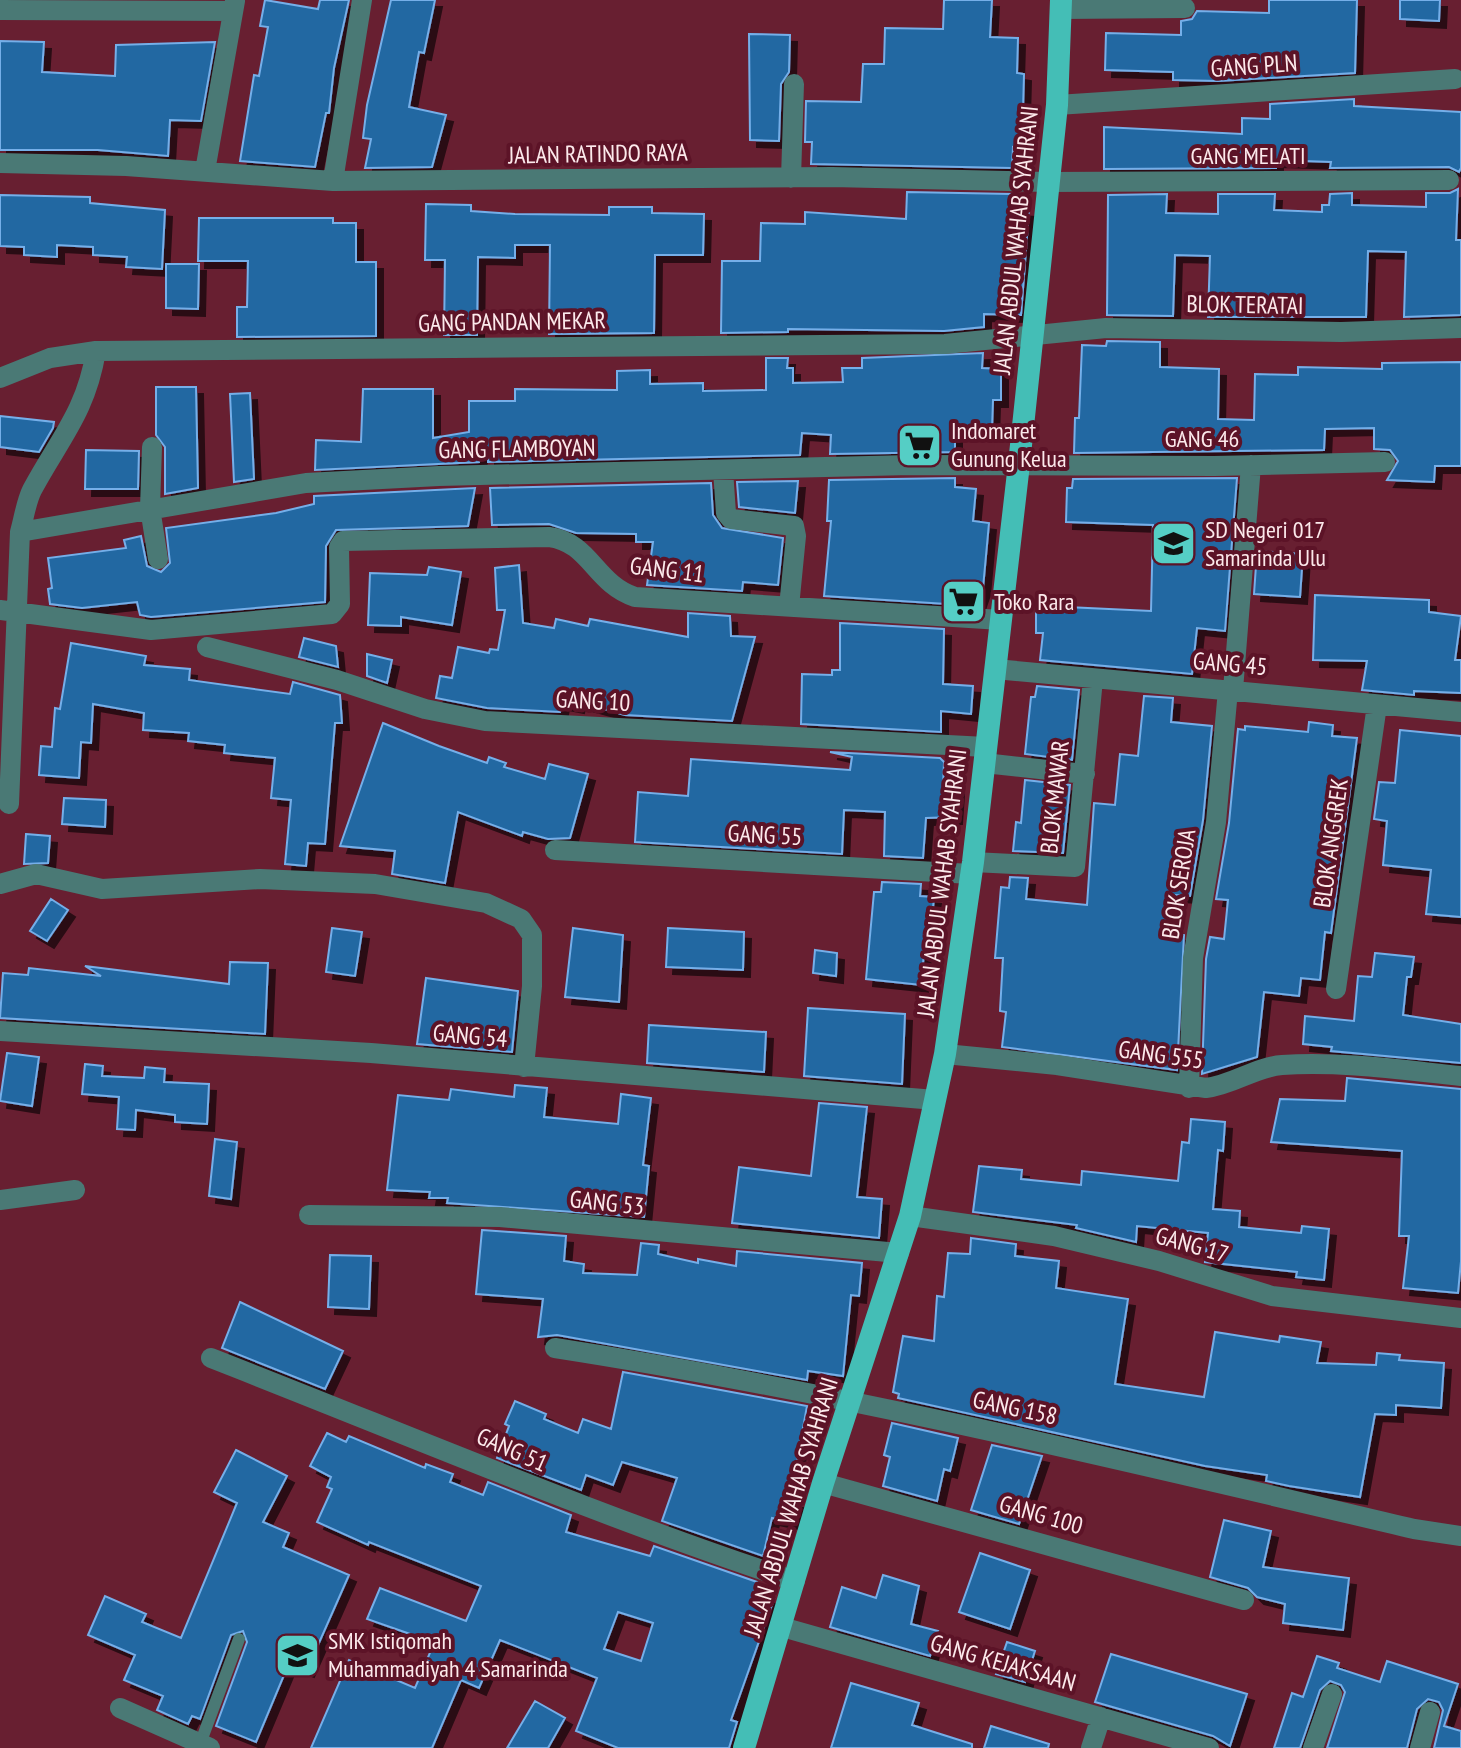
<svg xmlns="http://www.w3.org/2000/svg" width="1461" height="1748" viewBox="0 0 1461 1748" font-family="'PT Sans Narrow',sans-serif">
<defs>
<filter id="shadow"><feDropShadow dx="7" dy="7" stdDeviation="0" flood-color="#0009"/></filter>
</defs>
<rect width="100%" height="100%" fill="#681f31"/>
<path fill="#2367a2" stroke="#74afe9" stroke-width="2" fill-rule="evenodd" filter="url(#shadow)" d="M265,0L318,9L320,0H349L334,68L329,113H326L315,167L240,161L254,75L259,76L268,27L260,26Z
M391,0H435L424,53L419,52L409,107L446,115L432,167L365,168L371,139L363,138L367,105Z
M944,0H992L990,37L1018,38L1017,73L1024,74L1023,111H1020L1019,148L1013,147L1012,168L811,164L812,142H805L806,101L861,102L863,64H884L885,28L943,29Z
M1269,0H1357L1355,73L1218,81L1173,80V72L1105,70L1106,33L1181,35V21L1192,19L1197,11L1269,13Z
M1400,0H1440L1439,21L1400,19Z
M749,34L790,35L789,72L781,84L779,141L750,140Z
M0,41L44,42L42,72L115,76L116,45L215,42L201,121L170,120L168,156L98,150H0Z
M1354,99V106L1461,112V168L1459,172L1449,167L1330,168L1331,162L1276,160V168L1104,169V127L1242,134V118L1270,119V104Z
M1458,189L1456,240H1461V315L1404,317L1406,252L1368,251L1366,317H1208L1210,256L1175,255L1173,316L1107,315L1108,195L1167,194L1166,213L1218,214V194H1275L1274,210L1322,212V205H1329L1330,194L1352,193V205L1426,207V193H1450Z
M907,192L1012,194L1011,209L1029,210L1021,315L984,314V327L944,331L788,329V332L721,333L722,261H760L761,223L805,224V212L906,219Z
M0,195L90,197V203L165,210L162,269L126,267L127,257L93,255V247L57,245V257L24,255V247L0,246Z
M426,204L471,205V211L515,214L609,215V207H652V213L704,214L703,255H655L654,333L549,334L550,245H515V258L478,257L477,335H444L445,260H425Z
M199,218H333V223H356V262H376V336L237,337V307H247L248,261H198Z
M166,264H199L198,309L166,308Z
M1107,341L1160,342V367L1219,369L1218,419L1254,420L1255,374L1298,375V367L1382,369V363L1461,362V466H1435L1434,482L1387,480L1398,461L1390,450L1374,449V428L1325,429L1324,450L1074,453L1075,418H1079L1082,345L1106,346Z
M983,353L982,368L1001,369V400H993L992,430L955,429V452L830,454L831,435L802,433L800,455L488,462V455H480L479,462L315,470L316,440L361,442L363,389H433V438L469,432V401H515V389L617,390V371L650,370V384L703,383V391L766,390V358H788L787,368H793V383L843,382L842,368H862V358Z
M156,387H196L198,488L165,494V447L156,435Z
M250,393L254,479L234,482L230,394Z
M0,416L54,422L53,428L39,452L0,447Z
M86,450L139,451L138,489H85Z
M955,478V487L976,489L973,521L989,523L983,588L977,606L824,596L831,521H827L829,480Z
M1237,478L1225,631L1197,628L1192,674L1040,660L1043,633H1036V600H1067V607L1151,611L1153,525L1066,522L1067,488H1072L1073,479Z
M798,481L795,513L739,507L737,482Z
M711,483L713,515L722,528L783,538L778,585L743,582L742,591L647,585L653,542H636V534L576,533L549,524L492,525L490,488Z
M475,488L468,526L336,530L326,546L325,602L151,617L140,615L137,602L82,608L50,604L48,589L52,588L48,558L126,548L124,540L141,536L147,566L161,572L170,563L166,528L276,513L314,504V496Z
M1257,551L1303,554L1300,597L1254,594Z
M519,565L523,623L554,628L556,619L588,626L590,619L688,637V613L730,616L731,636L755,637L732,721L625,715L578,702L577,706L562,703L560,712L487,708L436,698L440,676L452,678L458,647L489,653L490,649L498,650L505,610H497L495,568Z
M429,567L461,572L452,625L401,617V626L368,625L370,573L427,575Z
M1315,595L1429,600V612L1461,616L1455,660H1461V693L1414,691V695L1362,690L1367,661L1313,660Z
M840,623L944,629L943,684L973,686L971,714L941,711V732L801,724L802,674L832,675V670H840Z
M304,638L336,646L338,667L299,657Z
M71,643L146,656L144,665L190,669L189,680L290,694L293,682L340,695L342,723H335L325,844L308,843L306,866L285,864L291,800L271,798L275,758L224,753L225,745L188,741L189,733L143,730L144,713L93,704L91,743L81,742L79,778L39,775L41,746L52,747L55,708L60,709Z
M367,654L392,660L387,683L367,676Z
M1037,686L1079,690L1072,760L1025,754L1031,697H1035Z
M1144,696L1173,698L1171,722L1212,726L1203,820L1190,896L1176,895L1172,933L1184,935L1177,1070L1002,1047L1006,1012L1000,1011L1003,958H995L1001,887L1009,888L1010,877L1028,878L1026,899L1087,905L1094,803L1115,805L1120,754L1138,756Z
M1309,722L1333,725L1332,736L1357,738L1331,933L1325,932L1320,980L1301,978L1299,996L1264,992L1257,1057L1202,1074L1206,959L1210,937L1224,939L1228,900L1216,899L1229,823L1238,729L1245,730V726L1308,732Z
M383,723L439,746L487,763L489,757L506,763L504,767L545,779L549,764L588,774L570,838L548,839L523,832L522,836L458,812L445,883L392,874L395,851L340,846Z
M1400,730L1461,736V917L1426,914L1431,870L1383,865L1387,821L1374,819L1379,782L1395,783Z
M830,752L940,758L944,762L943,787L957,788L955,817L926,818L923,858L884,856L885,812L844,810L842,854L635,842L638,792L688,796L691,759L850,770L852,757Z
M1025,780L1070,785L1063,853L1013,851L1016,822L1021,823Z
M64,798L106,800L105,827L62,824Z
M26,834L50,836L48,863L24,864Z
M882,882L921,884L920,896L934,897L929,953H924L921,985L866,979L874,892H881Z
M51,899L68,910L47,941L30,931Z
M332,928L362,932L355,976L326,972Z
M573,928L623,935L619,1002L565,997Z
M668,928L744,932L743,970L666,967Z
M815,950L837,953L836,976L813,973Z
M1375,953L1414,957L1411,977H1407L1403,1015L1461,1024V1063L1331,1051L1332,1047L1303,1044L1305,1016L1354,1021L1358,976L1372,977Z
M230,962L268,963L265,1034L0,1018L3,973L28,975L29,968L101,976L85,966L229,984Z
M426,978L518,991L512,1052L417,1044Z
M808,1008L905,1014L902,1084L804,1076Z
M649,1025L766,1032L764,1072L647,1063Z
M7,1053L39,1057L32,1106L0,1101Z
M85,1064L103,1066L102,1076L144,1078L145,1067L165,1069L164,1082L209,1084L207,1124L175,1122V1115L136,1110L135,1130L117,1129L119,1097L82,1094Z
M1347,1078L1461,1089V1261L1458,1293L1403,1288L1409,1236H1399L1402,1151L1271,1142L1280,1099L1345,1101Z
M515,1085L547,1088L544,1117L618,1124L621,1094L651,1098L643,1165L649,1166L644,1217L447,1203L448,1198H429L430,1192L387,1190L398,1095L449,1100L451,1089L514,1097Z
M819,1103L867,1107L857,1197L882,1199L879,1238L732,1223L739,1167L811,1176Z
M1191,1119L1225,1122L1223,1151L1218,1150L1213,1209L1240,1211L1239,1227L1301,1233L1302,1226L1329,1229L1324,1280L1296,1277L1297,1272L1205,1262L1208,1233L1137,1226L1136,1242L1076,1228L1077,1225L973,1212L979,1166L1022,1170L1021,1179L1081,1185L1082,1171L1178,1181L1182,1142L1189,1143Z
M215,1139L237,1142L231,1199L209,1196Z
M482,1230L566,1236L564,1261L584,1264L583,1273L637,1275L641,1243L659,1245L658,1254L698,1263V1259L736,1266L737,1251L862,1263L859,1296L851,1295L843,1376L808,1371L807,1380L557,1335L538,1337L543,1299L476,1294Z
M971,1238L1016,1244L1015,1256L1059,1261L1056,1288L1128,1299L1115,1384L1204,1397L1215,1332L1279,1342L1280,1336L1321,1342L1317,1363L1376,1365L1377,1353L1400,1355L1399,1360L1444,1363L1441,1408L1396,1405V1415L1375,1414L1360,1497L1289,1486L1266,1481L1267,1475L1205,1466L898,1398L899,1394L893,1392L903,1336L934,1341L937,1296L944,1297L948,1253L970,1254Z
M330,1255L371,1256L369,1309L328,1307Z
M240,1302L343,1351L325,1389L222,1348Z
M623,1372L807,1406L790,1500L796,1501L792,1522L772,1518L763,1556L662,1521L677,1478L622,1462L613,1485L586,1475L581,1490L497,1458L509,1426L505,1424L515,1401L546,1414L544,1419L578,1433L583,1419L611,1429Z
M892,1423L958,1438L950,1471L944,1469L937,1501L883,1486L890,1457L884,1455Z
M327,1433L346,1442L349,1436L425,1468L426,1464L453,1474L450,1482L483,1495L488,1482L571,1515L566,1532L650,1556L654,1546L757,1582L754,1593L774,1599L731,1720L737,1722L729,1748H618L576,1731L597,1678L500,1640L479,1688L461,1680L432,1748H311L349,1660L415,1688L432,1648L409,1638L410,1634L367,1619L380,1588L466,1621L481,1586L369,1542L368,1545L317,1522L332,1489L327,1487L331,1477L310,1466ZM618,1612L653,1623L641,1661L604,1649Z
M992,1445L1042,1456L1019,1524L971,1510Z
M236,1450L287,1476L263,1522L289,1533L283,1547L349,1575L307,1670L289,1663L256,1742L216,1726L247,1642L243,1631L231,1635L200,1719L192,1716L188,1724L157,1710L163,1696L124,1680L135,1655L88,1635L105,1596L146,1614L142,1622L181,1638L237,1503L214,1492Z
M1224,1520L1271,1531L1263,1567L1349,1578L1343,1630L1283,1623L1285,1604L1257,1597L1248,1588L1210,1577Z
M980,1553L1030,1570L1010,1629L959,1612Z
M883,1575L919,1586L911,1624L938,1631L930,1656L830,1627L842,1587L876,1598Z
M1007,1642L1035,1651L1025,1682L996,1674Z
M1111,1654L1247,1694L1230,1746L1213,1736L1095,1702Z
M1317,1656L1339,1663L1337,1668L1380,1682L1387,1661L1458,1684L1444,1726L1461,1731V1748H1434L1443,1710L1439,1702L1428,1699L1417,1709L1407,1748H1327L1345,1692L1341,1685L1330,1681L1320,1690L1300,1748H1274L1292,1693L1303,1697Z
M851,1683L919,1703L912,1725L972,1744V1748H831Z
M535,1701L565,1718L548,1748H507Z
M991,1726L1049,1744L1048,1748H984Z"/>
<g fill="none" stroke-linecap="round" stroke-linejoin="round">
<path stroke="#4a7975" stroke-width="12" d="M200,1744L239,1639"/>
<path stroke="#4a7975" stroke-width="20" d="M362,0L333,181L832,177L1047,182L1449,180
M1061,9L1185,8
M0,10L233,11
M1057,105L1455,79
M0,163L126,166L333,181
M205,171L235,1
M791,178L794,84
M0,378L50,358L96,351L945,344L1106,328L1341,332L1461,328
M152,447L150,508L158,559
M723,470L726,513L731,519L794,526L796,536L789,607
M20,532L306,483L439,476L911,465L1214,466L1385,462
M0,610L151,630L332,614L340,604L339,547L343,541L549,537C590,542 595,584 635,597L1001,620
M207,647L337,680L425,709L485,721L986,747
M995,669L1461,712
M1233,690L1251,465
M984,763L1085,774
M9,804L20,532C24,518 26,502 32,490C60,438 86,412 96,351
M555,850L971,874
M973,862L1075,867L1093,679
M0,884L36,874L102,889L260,879L375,884L486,903L521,919L532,935V986L524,1067
M1336,989L1377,705
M0,1031L371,1053L935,1100
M945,1054L1057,1065L1206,1088C1233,1085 1255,1067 1282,1065C1341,1061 1402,1070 1461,1076
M1189,1088L1193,958L1216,822L1228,690
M0,1200L75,1190
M309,1215L500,1217L899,1253
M910,1216L1054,1236L1159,1261L1272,1296L1461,1318
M555,1348C845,1393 1129,1462 1414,1529L1461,1536
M211,1358C406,1434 597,1516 795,1581
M823,1483L1244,1600
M782,1627L1209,1748
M120,1708L210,1748
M1091,1748L1101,1717
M1313,1748L1332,1694
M1420,1748L1430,1712"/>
<path stroke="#44beb6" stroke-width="22" d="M744,1748L823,1483L910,1216L945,1054L973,862L1019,464L1057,105L1061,0"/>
</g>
<defs>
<symbol id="supermarket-square" viewBox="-11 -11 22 22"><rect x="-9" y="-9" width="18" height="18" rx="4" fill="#55cec5" stroke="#5c1327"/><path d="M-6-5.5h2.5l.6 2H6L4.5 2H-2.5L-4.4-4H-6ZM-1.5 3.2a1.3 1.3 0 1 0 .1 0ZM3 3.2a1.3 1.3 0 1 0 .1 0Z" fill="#111"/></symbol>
<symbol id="school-square" viewBox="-11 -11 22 22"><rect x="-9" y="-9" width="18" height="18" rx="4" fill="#55cec5" stroke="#5c1327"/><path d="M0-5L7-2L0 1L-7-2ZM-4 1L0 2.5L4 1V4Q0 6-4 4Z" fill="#111"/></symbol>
</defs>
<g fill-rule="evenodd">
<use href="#supermarket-square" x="894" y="420" width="51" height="51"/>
<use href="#school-square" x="1148" y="518" width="51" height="51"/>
<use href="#supermarket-square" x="938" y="576" width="51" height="51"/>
<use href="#school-square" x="272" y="1630" width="51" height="51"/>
</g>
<g text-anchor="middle" stroke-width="8" stroke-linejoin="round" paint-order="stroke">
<g font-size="24" fill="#fce9eb" stroke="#5c1327">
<text transform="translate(1254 66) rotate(-4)" y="8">GANG PLN</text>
<text transform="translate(598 154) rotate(-1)" y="8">JALAN RATINDO RAYA</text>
<text x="1248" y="164">GANG MELATI</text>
<text transform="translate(1016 240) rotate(-84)" y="8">JALAN ABDUL WAHAB SYAHRANI</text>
<text transform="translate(1245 305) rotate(1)" y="8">BLOK TERATAI</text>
<text transform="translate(512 322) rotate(-1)" y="8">GANG PANDAN MEKAR</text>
<text x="1202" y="447">GANG 46</text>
<text transform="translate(517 449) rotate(-1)" y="8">GANG FLAMBOYAN</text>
<text transform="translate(667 570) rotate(7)" y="8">GANG 11</text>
<text transform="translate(1230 664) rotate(5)" y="8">GANG 45</text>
<text transform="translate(593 701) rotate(3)" y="8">GANG 10</text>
<text transform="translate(1055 797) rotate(-84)" y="8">BLOK MAWAR</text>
<text transform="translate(765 835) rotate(3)" y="8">GANG 55</text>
<text transform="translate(1331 843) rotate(-82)" y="8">BLOK ANGGREK</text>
<text transform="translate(942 883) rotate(-83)" y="8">JALAN ABDUL WAHAB SYAHRANI</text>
<text transform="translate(1179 884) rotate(-81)" y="8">BLOK SEROJA</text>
<text transform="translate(470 1036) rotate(5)" y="8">GANG 54</text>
<text transform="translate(1161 1055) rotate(8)" y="8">GANG 555</text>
<text transform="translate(607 1203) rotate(6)" y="8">GANG 53</text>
<text transform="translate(1192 1245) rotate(16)" y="8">GANG 17</text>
<text transform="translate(1015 1408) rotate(12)" y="8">GANG 158</text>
<text transform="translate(512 1450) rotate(24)" y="8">GANG 51</text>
<text transform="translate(791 1507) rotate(-73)" y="8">JALAN ABDUL WAHAB SYAHRANI</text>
<text transform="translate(1041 1515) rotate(16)" y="8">GANG 100</text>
<text transform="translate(1003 1663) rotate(16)" y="8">GANG KEJAKSAAN</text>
</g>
<g font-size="24" fill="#fce9eb" stroke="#5c1327" text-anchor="start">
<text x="951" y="439">Indomaret<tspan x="951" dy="28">Gunung Kelua</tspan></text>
<text x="1205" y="538">SD Negeri 017<tspan x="1205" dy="28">Samarinda Ulu</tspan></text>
<text x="994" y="610">Toko Rara</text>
<text x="328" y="1649">SMK Istiqomah<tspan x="328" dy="28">Muhammadiyah 4 Samarinda</tspan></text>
</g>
</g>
</svg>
